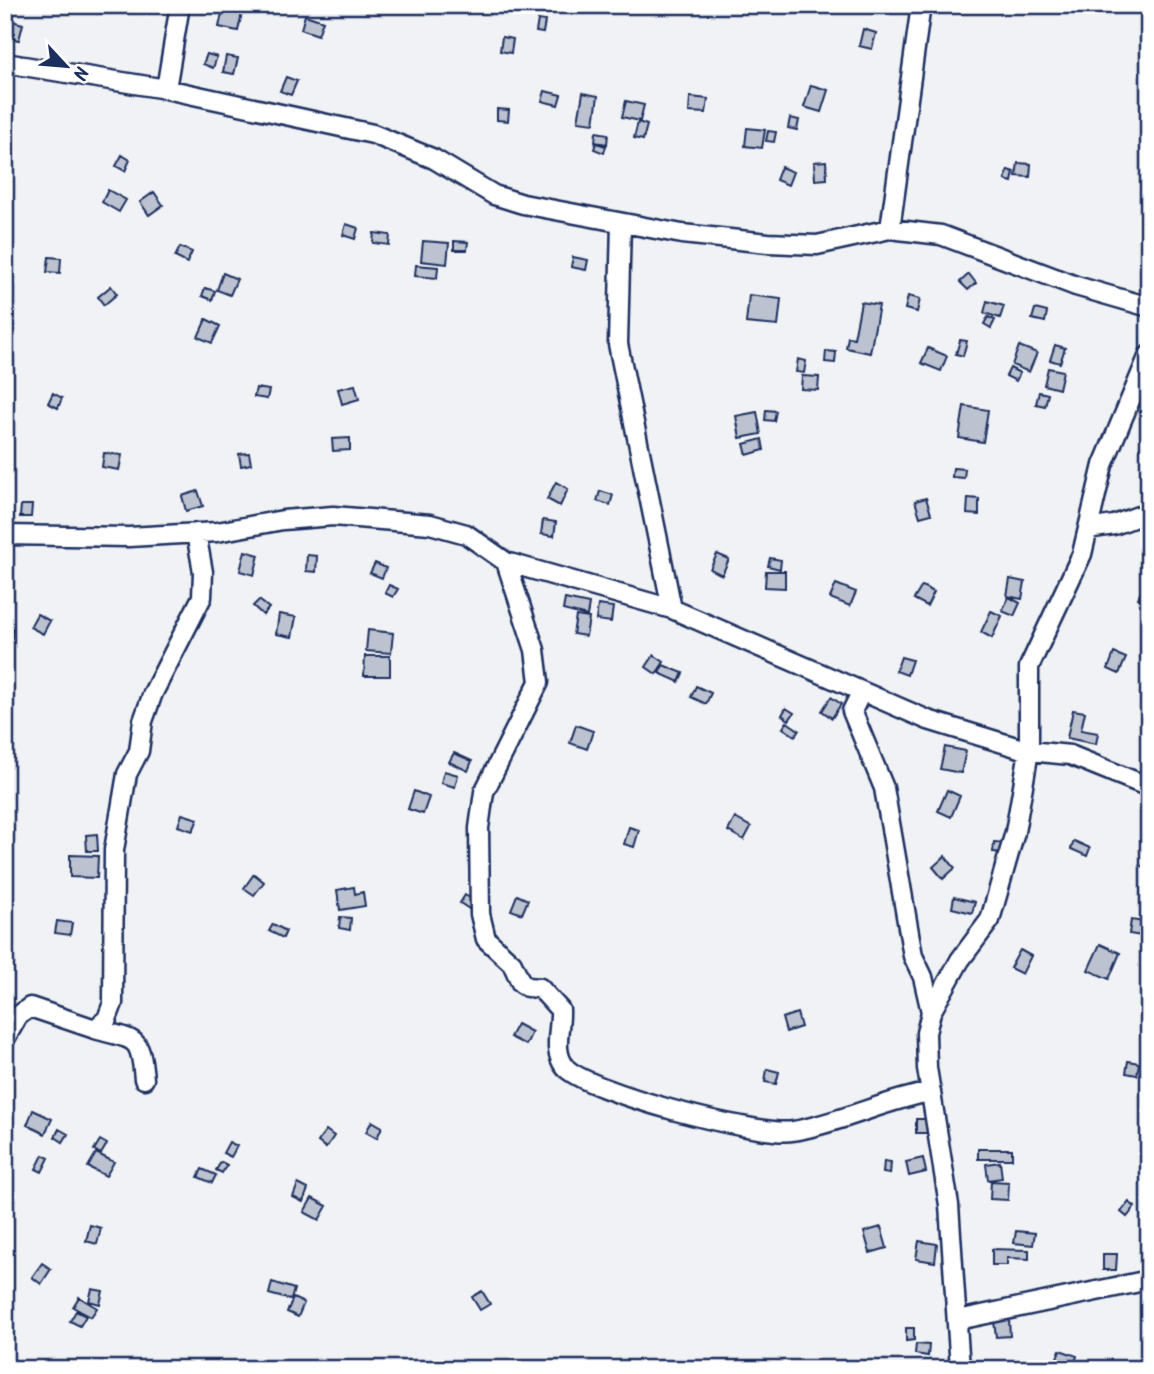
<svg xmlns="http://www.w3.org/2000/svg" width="1154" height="1374" viewBox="0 0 1154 1374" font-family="Kalam,sans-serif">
<rect width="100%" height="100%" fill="#f1f2f5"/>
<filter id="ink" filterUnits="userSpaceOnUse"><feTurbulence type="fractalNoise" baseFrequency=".0143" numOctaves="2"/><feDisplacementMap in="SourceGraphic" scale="14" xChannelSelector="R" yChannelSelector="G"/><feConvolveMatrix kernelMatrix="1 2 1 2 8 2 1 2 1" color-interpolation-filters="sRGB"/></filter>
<g filter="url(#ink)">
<path fill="#bcc2d0" stroke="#1b2f5e" stroke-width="2" d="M234,5H245L242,12L233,8Z
M521,5H540L539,16L520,15Z
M223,9L242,13L238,31L219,27Z
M305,15L323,21L318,35L301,29Z
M538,20L545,21L543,33L536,32Z
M12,21L23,24L19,40L8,38Z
M863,29L876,33L872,49L859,46Z
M502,37L513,39L511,53L500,51Z
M207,54L217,57L213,68L203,64Z
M226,56L238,58L234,74L223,72Z
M286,77L297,81L291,95L280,91Z
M811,85L828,90L821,112L804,107Z
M545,91L561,95L558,105L542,101Z
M583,93L598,96L594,123L578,121Z
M690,97L708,99L706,113L689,112Z
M626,101L644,105L640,121L622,117Z
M497,109L509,110L508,121L497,120Z
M790,118L799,120L797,130L788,128Z
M638,122L647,125L643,140L634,138Z
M747,128L765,130L762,148L745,146Z
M768,131L776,132L774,142L766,141Z
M596,132L608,134L607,144L595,142Z
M596,143L606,146L604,153L594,149Z
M122,155L130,160L125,171L116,166Z
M826,161L827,179L815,180L814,162Z
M1018,163L1031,164L1030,177L1016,176Z
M781,167L793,172L788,185L776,180Z
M1008,170L1014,172L1012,182L1005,180Z
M108,190L126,200L119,212L102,202Z
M154,192L163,205L149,215L140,202Z
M346,224L358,228L355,239L343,235Z
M374,233L390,235L389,245L373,243Z
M423,241L449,243L447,264L421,261Z
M454,241L468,242L467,250H454Z
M180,247L192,252L187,263L175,257Z
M49,257L61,258L60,273L47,272Z
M573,257L588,260L586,270L571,267Z
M416,265L438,267L437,278L415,276Z
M223,273L237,279L230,295L217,290Z
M969,274L976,283L968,290L960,282Z
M111,286L117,294L104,305L98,297Z
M205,288L215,291L212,300L202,296Z
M749,295L781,299L778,326L746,323Z
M908,296L920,299L917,312L905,309Z
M987,301L1004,306L1000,318L984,313Z
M861,302L879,305L870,353L846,348L848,337L854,338Z
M1035,309L1047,312L1045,322L1032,319Z
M988,317L995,320L991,328L984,324Z
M206,319L220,326L212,343L198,337Z
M960,340L967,341L963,356L956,354Z
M1055,345L1065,348L1060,363L1050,360Z
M1019,346L1037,353L1029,372L1012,365Z
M928,348L947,356L941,371L921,363Z
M826,351L836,352L835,363L825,362Z
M798,359L806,361L804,373L796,372Z
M1010,368L1020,373L1016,381L1006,376Z
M1048,368L1063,371L1059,389L1044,385Z
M802,376L819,377L818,390L801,389Z
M355,385L359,399L342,404L338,389Z
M256,388L269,390L267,399L254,397Z
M1039,392L1048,394L1045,406L1036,404Z
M53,393L62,398L58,408L48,403Z
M964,406L988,410L983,442L959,438Z
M766,410L776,411L774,421L765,420Z
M757,412L761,434L740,438L736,416Z
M350,438V450L333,451L332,439Z
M762,439L764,450L747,455L744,444Z
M104,453L122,455L119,470L102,467Z
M249,453L251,464L241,466L239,454Z
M953,468L965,469L964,478L952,477Z
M556,482L568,489L560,506L547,499Z
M198,491L203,506L186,511L182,496Z
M600,491L613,495L610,505L597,501Z
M926,498L931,514L920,517L915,501Z
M968,498L979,499V515L967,514Z
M21,505H32L31,517H20Z
M543,520L556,522L554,536L541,534Z
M245,551L259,555L254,575L240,571Z
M717,554L729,559L722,575L710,569Z
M307,555L317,556L316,572L306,571Z
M770,558L781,560L780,569L768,566Z
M375,563L386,568L382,578L370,573Z
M766,571H785V588L765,587Z
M1010,579L1025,582L1022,599L1007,596Z
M836,584L856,592L850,606L830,598Z
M1145,584L1149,586V604L1138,598Z
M389,585L398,589L393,597L385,593Z
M922,586L934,592L927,606L914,599Z
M1009,597L1020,603L1014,616L1002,611Z
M565,599L589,604L587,616L563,610Z
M259,600L269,608L263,615L253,606Z
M598,605L613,607L611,622L596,620Z
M991,611L1002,616L992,638L981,632Z
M37,614L50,621L43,634L30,627Z
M279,614L296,617L292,637L276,634Z
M576,616L589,618L586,636L573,634Z
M5,627L13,628L12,638L5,637Z
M368,630L393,633L391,653L366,651Z
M1114,653L1126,658L1119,674L1108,669Z
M654,655L664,662L656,674L646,667Z
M365,656H390V676H364Z
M901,657L912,660L907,675L896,671Z
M663,665L683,673L679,682L659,673Z
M696,686L711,693L706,704L691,697Z
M831,697L841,704L832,718L822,711Z
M786,708L794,713L789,720L782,715Z
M1073,710L1085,712L1081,730L1098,733L1096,744L1067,738Z
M787,722L799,730L795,736L783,728Z
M576,725L593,731L587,749L570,743Z
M945,747L966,751L961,773L940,769Z
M454,753L472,761L468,771L449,762Z
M444,771L458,775L455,787L441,783Z
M947,790L960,796L951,817L938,811Z
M414,791L429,797L423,814L408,809Z
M182,814L198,819L193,831L178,826Z
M735,818L751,827L744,840L728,831Z
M629,827L639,830L634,847L624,844Z
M97,834L98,851H87L86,835Z
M1074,841L1090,848L1087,856L1071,849Z
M994,842L1005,843L1004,853L993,852Z
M70,855L98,856L97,878L70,877Z
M945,856L955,868L943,879L933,867Z
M1149,857V872L1142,866Z
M254,874L264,882L254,895L244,888Z
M354,887L355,894L363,892L365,906L340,910L337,890Z
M465,895L478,903L472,911L460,903Z
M517,895L528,900L522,914L511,910Z
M954,897L975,902L972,913L952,908Z
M340,917L351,918L350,930L339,928Z
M1131,920L1144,922L1142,936L1129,934Z
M57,921L72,923L70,935L55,933Z
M273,924L286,931L283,938L269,931Z
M1100,944L1120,953L1109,979L1088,970Z
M1020,950L1031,956L1022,974L1010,968Z
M797,1013L801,1027L786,1032L782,1018Z
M517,1024L532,1032L526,1045L510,1037Z
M1128,1061L1139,1063L1137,1075L1126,1073Z
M767,1069L779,1072L776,1084L765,1082Z
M33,1110L52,1119L45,1134L27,1125Z
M916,1119H928V1133H916Z
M372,1121L382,1127L377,1138L366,1132Z
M59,1129L68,1134L63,1142L55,1137Z
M326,1130L334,1136L326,1148L318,1142Z
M100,1140L107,1144L101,1154L94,1150Z
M229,1142L237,1146L231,1157L223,1153Z
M978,1149H1012V1159H978Z
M96,1153L114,1162L106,1176L88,1167Z
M43,1155L49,1158L42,1172L36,1169Z
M923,1158L926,1172L909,1176L906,1162Z
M884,1161L891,1162L890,1174L883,1173Z
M221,1162L227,1165L222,1173L216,1170Z
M1000,1162L1002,1178L988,1180L986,1164Z
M202,1169L216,1175L212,1183L198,1177Z
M991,1181L1009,1182L1008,1200L990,1199Z
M298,1184L308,1189L303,1202L293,1197Z
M312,1198L327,1206L319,1220L304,1212Z
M1129,1202L1135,1207L1127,1217L1121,1212Z
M90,1225L101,1228L97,1244L86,1241Z
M881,1227L887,1248L870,1253L864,1232Z
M1016,1231L1035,1233L1033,1245L1014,1243Z
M919,1241L937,1244L935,1262L916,1259Z
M992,1249L1029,1250V1259L1007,1258V1265H992Z
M1103,1254H1117L1116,1270H1103Z
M42,1263L51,1269L41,1284L32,1277Z
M272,1282L294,1289L291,1300L269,1294Z
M92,1289L103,1291L100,1304L89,1301Z
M482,1291L490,1304L480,1310L472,1297Z
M79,1297L97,1308L91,1317L73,1307Z
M293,1298L304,1303L298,1317L287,1312Z
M76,1311L86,1316L80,1326L70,1321Z
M1009,1319L1010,1336L996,1337L994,1321Z
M906,1328H914V1340L906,1341Z
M916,1344L929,1345L928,1356L915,1354Z
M1060,1350L1077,1356L1073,1369L1053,1368Z"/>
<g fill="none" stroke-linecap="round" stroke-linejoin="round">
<defs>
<path id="minor" d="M5,63L166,89L373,134L434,159L494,195L523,204L682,234L768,243L817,245L890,229L941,235L1076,286L1149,307
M166,89L180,5
M621,223L618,344L672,609
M890,229L921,5
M1088,529L1114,525L1149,512
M5,535L129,537L217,532L283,520L333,516L430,524L466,534L506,562L672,609L928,720L1029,751L1070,755L1149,787
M506,562L535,650L539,682L484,792L479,828L480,914L486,939L512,963L521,983L527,987L540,988L560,1010C561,1030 552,1050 565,1067C585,1091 759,1137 793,1131C841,1123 884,1100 931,1092
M861,693L852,711L884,788L913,956L923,977L931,1012
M95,1029C136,1041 140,1034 144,1079
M5,1039L18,1016L30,1007L95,1029L107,1019L113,1003L114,850L127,774L139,751L143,721L153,693L202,597L203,572L196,533
M958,1320L1149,1280
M960,1369L949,1205L927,1068L926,1033L931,1012L960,960L990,920L1015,832L1029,751V667L1082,554L1103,465L1149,355"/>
</defs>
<use href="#minor" stroke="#1b2f5e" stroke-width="23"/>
<use href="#minor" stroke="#fff" stroke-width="18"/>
</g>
</g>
<rect width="1154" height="1374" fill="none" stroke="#fff" stroke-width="28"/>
<rect x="14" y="14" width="1126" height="1346" fill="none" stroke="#1b2f5e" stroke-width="2.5" filter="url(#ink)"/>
<g transform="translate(66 66) rotate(116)" stroke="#ffffff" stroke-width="5" paint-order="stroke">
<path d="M0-5L12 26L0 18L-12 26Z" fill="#1b2f5e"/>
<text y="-10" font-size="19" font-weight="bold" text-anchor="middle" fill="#1b2f5e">N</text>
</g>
</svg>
